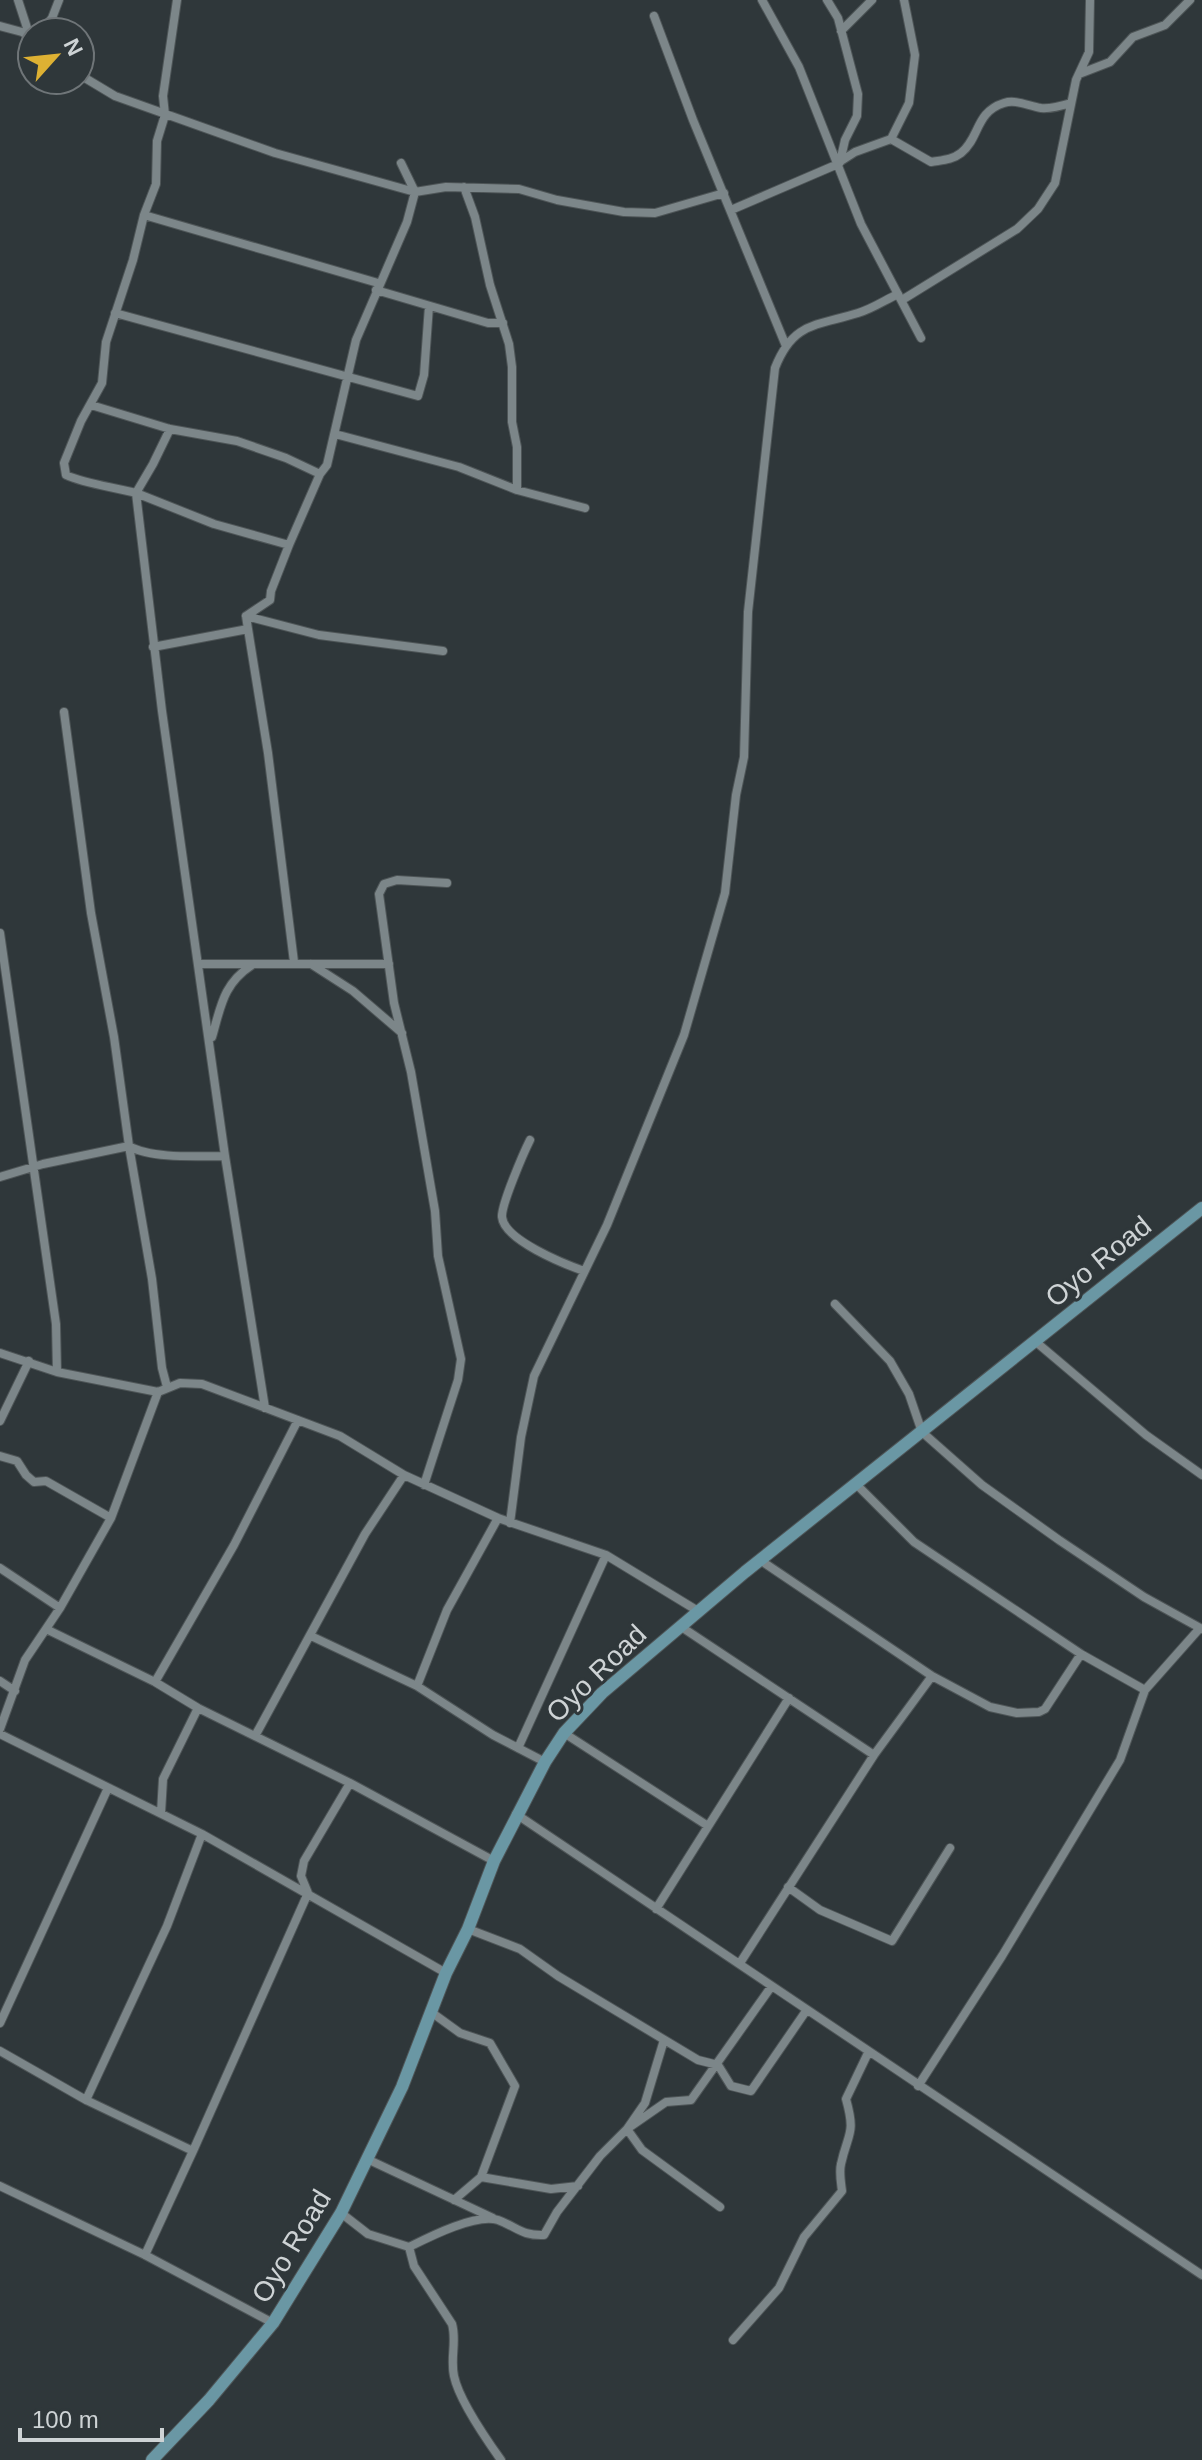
<svg xmlns="http://www.w3.org/2000/svg" width="1202" height="2460" viewBox="0 0 1202 2460" font-family="Helvetica,sans-serif">
<rect width="100%" height="100%" fill="#2f373a"/>
<g fill="none" stroke-linecap="round" stroke-linejoin="round">
<defs>
<path id="street" d="M18,0L30,37
M177,0L163,96L165,115L157,141L156,184L144,215L133,260L106,342L102,383L81,421L64,463L66,475C85,484 114,487 136,493L162,711L225,1156L265,1408
M762,0L799,67L861,224L921,338
M827,0L838,18L858,94L857,116L845,140L840,162
M654,16L693,120L786,346
M0,26L22,32L29,36
M841,31L872,0
M41,32L52,18L59,0
M1079,74L1110,62L1133,37L1165,25L1190,0
M80,75L115,96L275,153L415,192L446,187L519,189L557,200L624,212L655,213L724,193
M891,139L909,103L915,55L904,0
M841,161L855,152L891,139L931,162C942,160 952,160 961,153C980,138 975,112 1004,103C1016,99 1028,106 1041,108C1051,109 1061,106 1071,103
M464,187L475,217L490,285L509,344L512,367V422L517,447V490
M731,210L838,164
M144,215L378,283
M376,290L488,323H503
M902,300L1017,229L1038,209L1055,183L1076,80L1089,52L1090,0
M115,313L418,396L424,375L429,306
M91,405L170,429L237,441L286,458L320,474L289,545L214,524L136,493L153,464L170,429
M335,434L459,467L517,490L585,508
M320,474L327,465L356,340L407,222L415,192L401,163
M246,616L270,600L271,591L289,545
M248,629L268,753L294,962
M153,647L248,629L246,616L319,635L443,651
M64,712L91,913L114,1037L129,1146L152,1279L162,1368L167,1387
M0,933L56,1324L57,1372
M199,964H389
M311,964L353,991L402,1033
M212,1037C221,1006 223,984 252,965
M530,1140C524,1152 501,1205 502,1217C504,1240 564,1264 584,1271
M0,1177L43,1164L129,1146C151,1159 198,1156 225,1156
M835,1304L890,1361L909,1394L922,1432L982,1485L1059,1540L1144,1597L1202,1629
M1036,1342L1146,1435L1202,1475
M0,1353L57,1372L158,1392L180,1383L202,1384L340,1436L404,1475L498,1518L606,1555L698,1611
M0,1421L29,1361
M0,1456L17,1461L26,1475L34,1482L46,1481L111,1518
M856,1484L914,1542L1081,1654L1145,1690
M424,1485L458,1380L461,1359L438,1256L435,1211L411,1072L394,1003L379,894L384,884L397,880L447,883
M510,1523L521,1437L534,1376L607,1225L684,1035L725,893L736,795L744,757L748,612L775,368C793,322 816,326 858,313C872,309 885,300 898,294
M760,1560L932,1676L990,1707L1017,1713L1039,1712L1045,1709L1081,1654
M0,1568L60,1608
M680,1626L874,1755
M46,1629L155,1682L198,1708L350,1783L494,1861
M311,1636L417,1686L493,1735L545,1762
M0,1681L15,1691
M155,1682L234,1545L298,1420
M417,1686L447,1610L498,1518
M0,1729L25,1660L60,1608L111,1518L158,1392
M564,1733L708,1826
M0,1734L202,1834L446,1973
M255,1736L365,1534L404,1475
M518,1748L606,1555
M161,1813L163,1779L198,1708
M516,1814L1202,2275
M788,1887L820,1910L892,1941L950,1848
M656,1909L789,1698
M468,1929L520,1949L558,1976L698,2060L718,2065L731,2086L751,2091L806,2011
M740,1963L874,1755L932,1676
M431,2012L460,2033L490,2043L515,2086L481,2177L454,2200
M0,2023L108,1788
M664,2040L645,2103L627,2129L642,2150L720,2207
M0,2051L86,2100L193,2151L145,2255
M918,2086L1002,1956L1120,1760L1145,1690L1200,1628
M86,2100L167,1926L202,1834
M193,2151L308,1893L301,1876L304,1861L350,1783
M367,2159L493,2218
M481,2177L551,2189L578,2186
M0,2186L145,2255L273,2323
M341,2213L368,2234L409,2247L414,2266L452,2324C457,2341 450,2358 454,2376C459,2400 486,2439 501,2460
M409,2247C429,2237 476,2213 498,2220C517,2227 522,2236 544,2235L557,2212L600,2156L627,2129L666,2102L691,2100L771,1987
M733,2340L779,2288L804,2237L842,2191C841,2183 839,2172 841,2164C848,2132 856,2135 846,2099L868,2053"/>
<path id="secondary" d="M152,2460L209,2400L273,2323L341,2213L402,2087L446,1973L468,1929L494,1861L545,1762L564,1733L602,1693L745,1572L1202,1208"/>
</defs>
<use href="#street" stroke="#4e5557" stroke-width="10"/>
<use href="#secondary" stroke="#4e5557" stroke-width="14"/>
<use href="#street" stroke="#7c8689" stroke-width="8"/>
<use href="#secondary" stroke="#6a97a4" stroke-width="12"/>
</g>
<g text-anchor="middle" stroke-width="6" stroke-linejoin="round" paint-order="stroke">
<g font-size="28" fill="#ced3d5" stroke="#2f373a">
<text transform="translate(1098 1261) rotate(-39)" y="10">Oyo Road</text>
<text transform="translate(596 1673) rotate(-44)" y="10">Oyo Road</text>
<text transform="translate(291 2246) rotate(-59)" y="10">Oyo Road</text>
</g>
</g>
<g transform="translate(56 56) rotate(63)"><circle r="38" fill="#2f373a" stroke="#6f7578" stroke-width="2"/>
<path d="M0-6L14 30L0 20L-14 30Z" fill="#deb133"/>
<text y="-12" font-size="22" font-weight="bold" text-anchor="middle" fill="#ced3d5">N</text>
</g>
<path d="M20 2428v12h142v-12" fill="none" stroke="#ced3d5" stroke-width="4"/>
<text x="32" y="2428" font-size="24" fill="#ced3d5" stroke="#2f373a" stroke-width="6" paint-order="stroke">100 m</text>
</svg>
